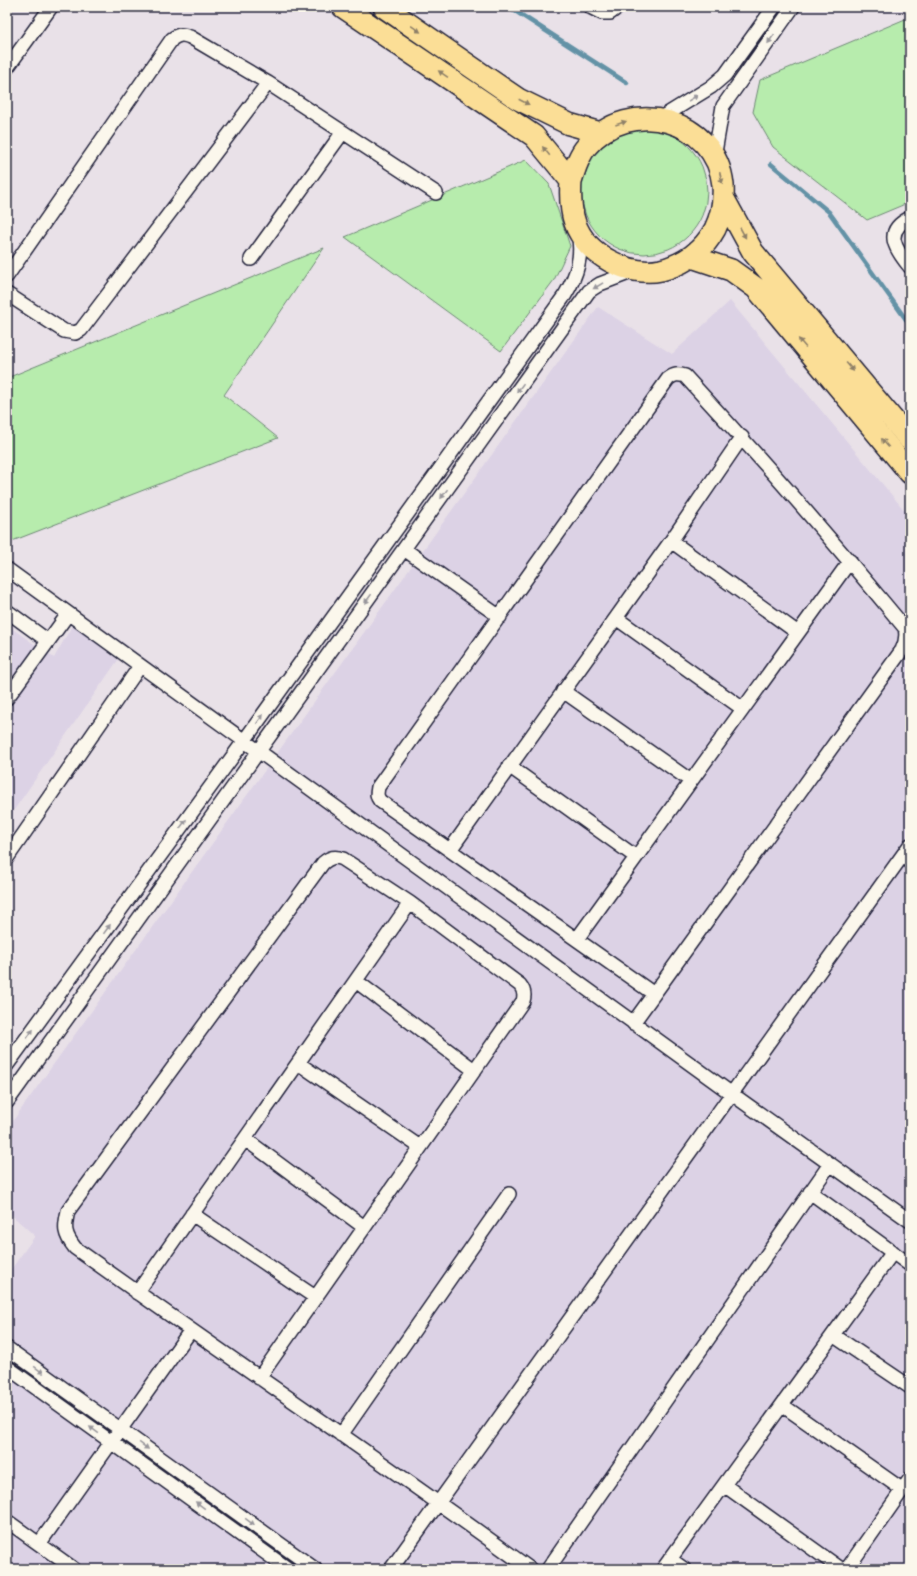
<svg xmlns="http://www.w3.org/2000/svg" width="917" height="1576" viewBox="0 0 917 1576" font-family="'Balsamiq Sans',sans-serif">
<rect width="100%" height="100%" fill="#e9e1e8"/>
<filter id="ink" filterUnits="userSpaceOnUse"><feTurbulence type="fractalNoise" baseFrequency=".025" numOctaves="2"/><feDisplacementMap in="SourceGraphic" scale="8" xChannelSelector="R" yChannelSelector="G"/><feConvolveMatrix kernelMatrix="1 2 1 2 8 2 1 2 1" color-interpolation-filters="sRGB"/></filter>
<g filter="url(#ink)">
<path fill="#dcd2e5" d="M730,301L910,517V1569H7V1275L35,1236L7,1211V1129L598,307L672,354Z
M73,624L118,660L7,820V625L54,658Z"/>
<path fill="#b7ecad" stroke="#6c8774" d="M910,17V202L867,220L773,147L753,112L760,80Z
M581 191a63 63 0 1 1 126 0a63 63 0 1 1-126 0Z
M526,160L549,184L570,246L554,280L501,351L345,237Z
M324,248L224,395L278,438L7,543V378Z"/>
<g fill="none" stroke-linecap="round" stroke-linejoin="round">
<path stroke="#6392a6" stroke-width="4.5" d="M509,7L627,83
M771,164L829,212L910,325"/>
<defs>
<path id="minor" d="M590,7L602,13H610L618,7
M7,68L51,7
M659,119L711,87L725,75L774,7
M714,158L723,106L793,7
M910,218C883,231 895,249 910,267
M251,259L343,132
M7,276L172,39C179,34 183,34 190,37L268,83L436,193
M7,294L64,331L75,333L81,330L268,83
M671,541L798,633
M404,549L500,617
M7,569L732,1094L910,1221
M7,611L48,641
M616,618L743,709
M563,691L691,781
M7,698L68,614
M509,766L636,857
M450,850L671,541L742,437
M7,858L140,666
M577,939L850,561
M356,981L474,1070
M633,1023L654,994L902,650C906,642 907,636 905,628C834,542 761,458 685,376C678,374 674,374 668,379L378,787C377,793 376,796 380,801L654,994
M298,1063L420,1147
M7,1065L244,741L565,295C577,275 583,256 578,233
M7,1102L589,291L600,284L634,271
M245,1139L364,1227
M810,1192L910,1265
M192,1214L315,1297
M137,1293L410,903
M833,1335L910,1387
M7,1348L315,1569
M7,1367L288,1569
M259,1378L523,1001C525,995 524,990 520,985L410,903L343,859C335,856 330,857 323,863L68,1211C64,1228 64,1234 75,1248C226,1356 380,1459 530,1569
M782,1405L903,1490
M341,1435L509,1194
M724,1485L841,1569
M7,1521L74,1569
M39,1544L191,1330
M670,1559L684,1569
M391,1569L910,845
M548,1569L830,1164
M663,1569L893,1252
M847,1569L910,1479"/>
<path id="trunk" d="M343,7L534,136L571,181C570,196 570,209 575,223C586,255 629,277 661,270C685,264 703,251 715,229C722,215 724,201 723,185C716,118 629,96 587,146C578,156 575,169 571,181
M384,7L518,99L569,124L601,133
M724,199L753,252L910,440
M692,257L731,270L756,288L910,473"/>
</defs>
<use href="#minor" stroke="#22223b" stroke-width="16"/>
<use href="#trunk" stroke="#22223b" stroke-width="24"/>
<use href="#minor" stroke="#fbf7ec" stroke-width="13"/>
<use href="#trunk" stroke="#fbde96" stroke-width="21"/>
</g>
<defs><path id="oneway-solid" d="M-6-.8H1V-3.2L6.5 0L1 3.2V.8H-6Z"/></defs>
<g fill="#8e8068">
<use href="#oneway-solid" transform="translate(416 29) rotate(34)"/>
<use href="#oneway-solid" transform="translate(443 74) rotate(-146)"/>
<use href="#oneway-solid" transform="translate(524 102) rotate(27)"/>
<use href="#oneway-solid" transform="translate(621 123) rotate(-19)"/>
<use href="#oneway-solid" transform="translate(546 151) rotate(-129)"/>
<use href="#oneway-solid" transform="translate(721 178) rotate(77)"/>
<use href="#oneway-solid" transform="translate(743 233) rotate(61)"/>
<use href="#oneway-solid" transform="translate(802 343) rotate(-130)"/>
<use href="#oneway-solid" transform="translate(850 367) rotate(50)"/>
<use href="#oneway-solid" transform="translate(885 443) rotate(-130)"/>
</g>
<g fill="#99979c">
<use href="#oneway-solid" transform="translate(771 39) rotate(125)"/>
<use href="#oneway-solid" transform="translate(693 98) rotate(-32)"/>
<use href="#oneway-solid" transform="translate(598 286) rotate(149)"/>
<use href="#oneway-solid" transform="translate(520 388) rotate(126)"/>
<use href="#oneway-solid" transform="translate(444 494) rotate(126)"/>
<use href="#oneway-solid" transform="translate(368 599) rotate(126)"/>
<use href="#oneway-solid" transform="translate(260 719) rotate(-54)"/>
<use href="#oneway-solid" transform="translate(183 824) rotate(-54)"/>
<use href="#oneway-solid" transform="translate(107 929) rotate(-54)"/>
<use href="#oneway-solid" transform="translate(30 1034) rotate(-54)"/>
<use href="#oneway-solid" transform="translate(39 1370) rotate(36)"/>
<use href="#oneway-solid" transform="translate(94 1430) rotate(-144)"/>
<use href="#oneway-solid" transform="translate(144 1446) rotate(36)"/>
<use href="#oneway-solid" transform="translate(200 1505) rotate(-144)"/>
<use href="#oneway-solid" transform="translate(250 1522) rotate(36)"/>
</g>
</g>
<rect width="917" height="1576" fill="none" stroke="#fbf7ec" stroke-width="24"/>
<rect x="12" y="12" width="893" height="1552" fill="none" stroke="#22223b" stroke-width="1.5" filter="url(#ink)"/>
</svg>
